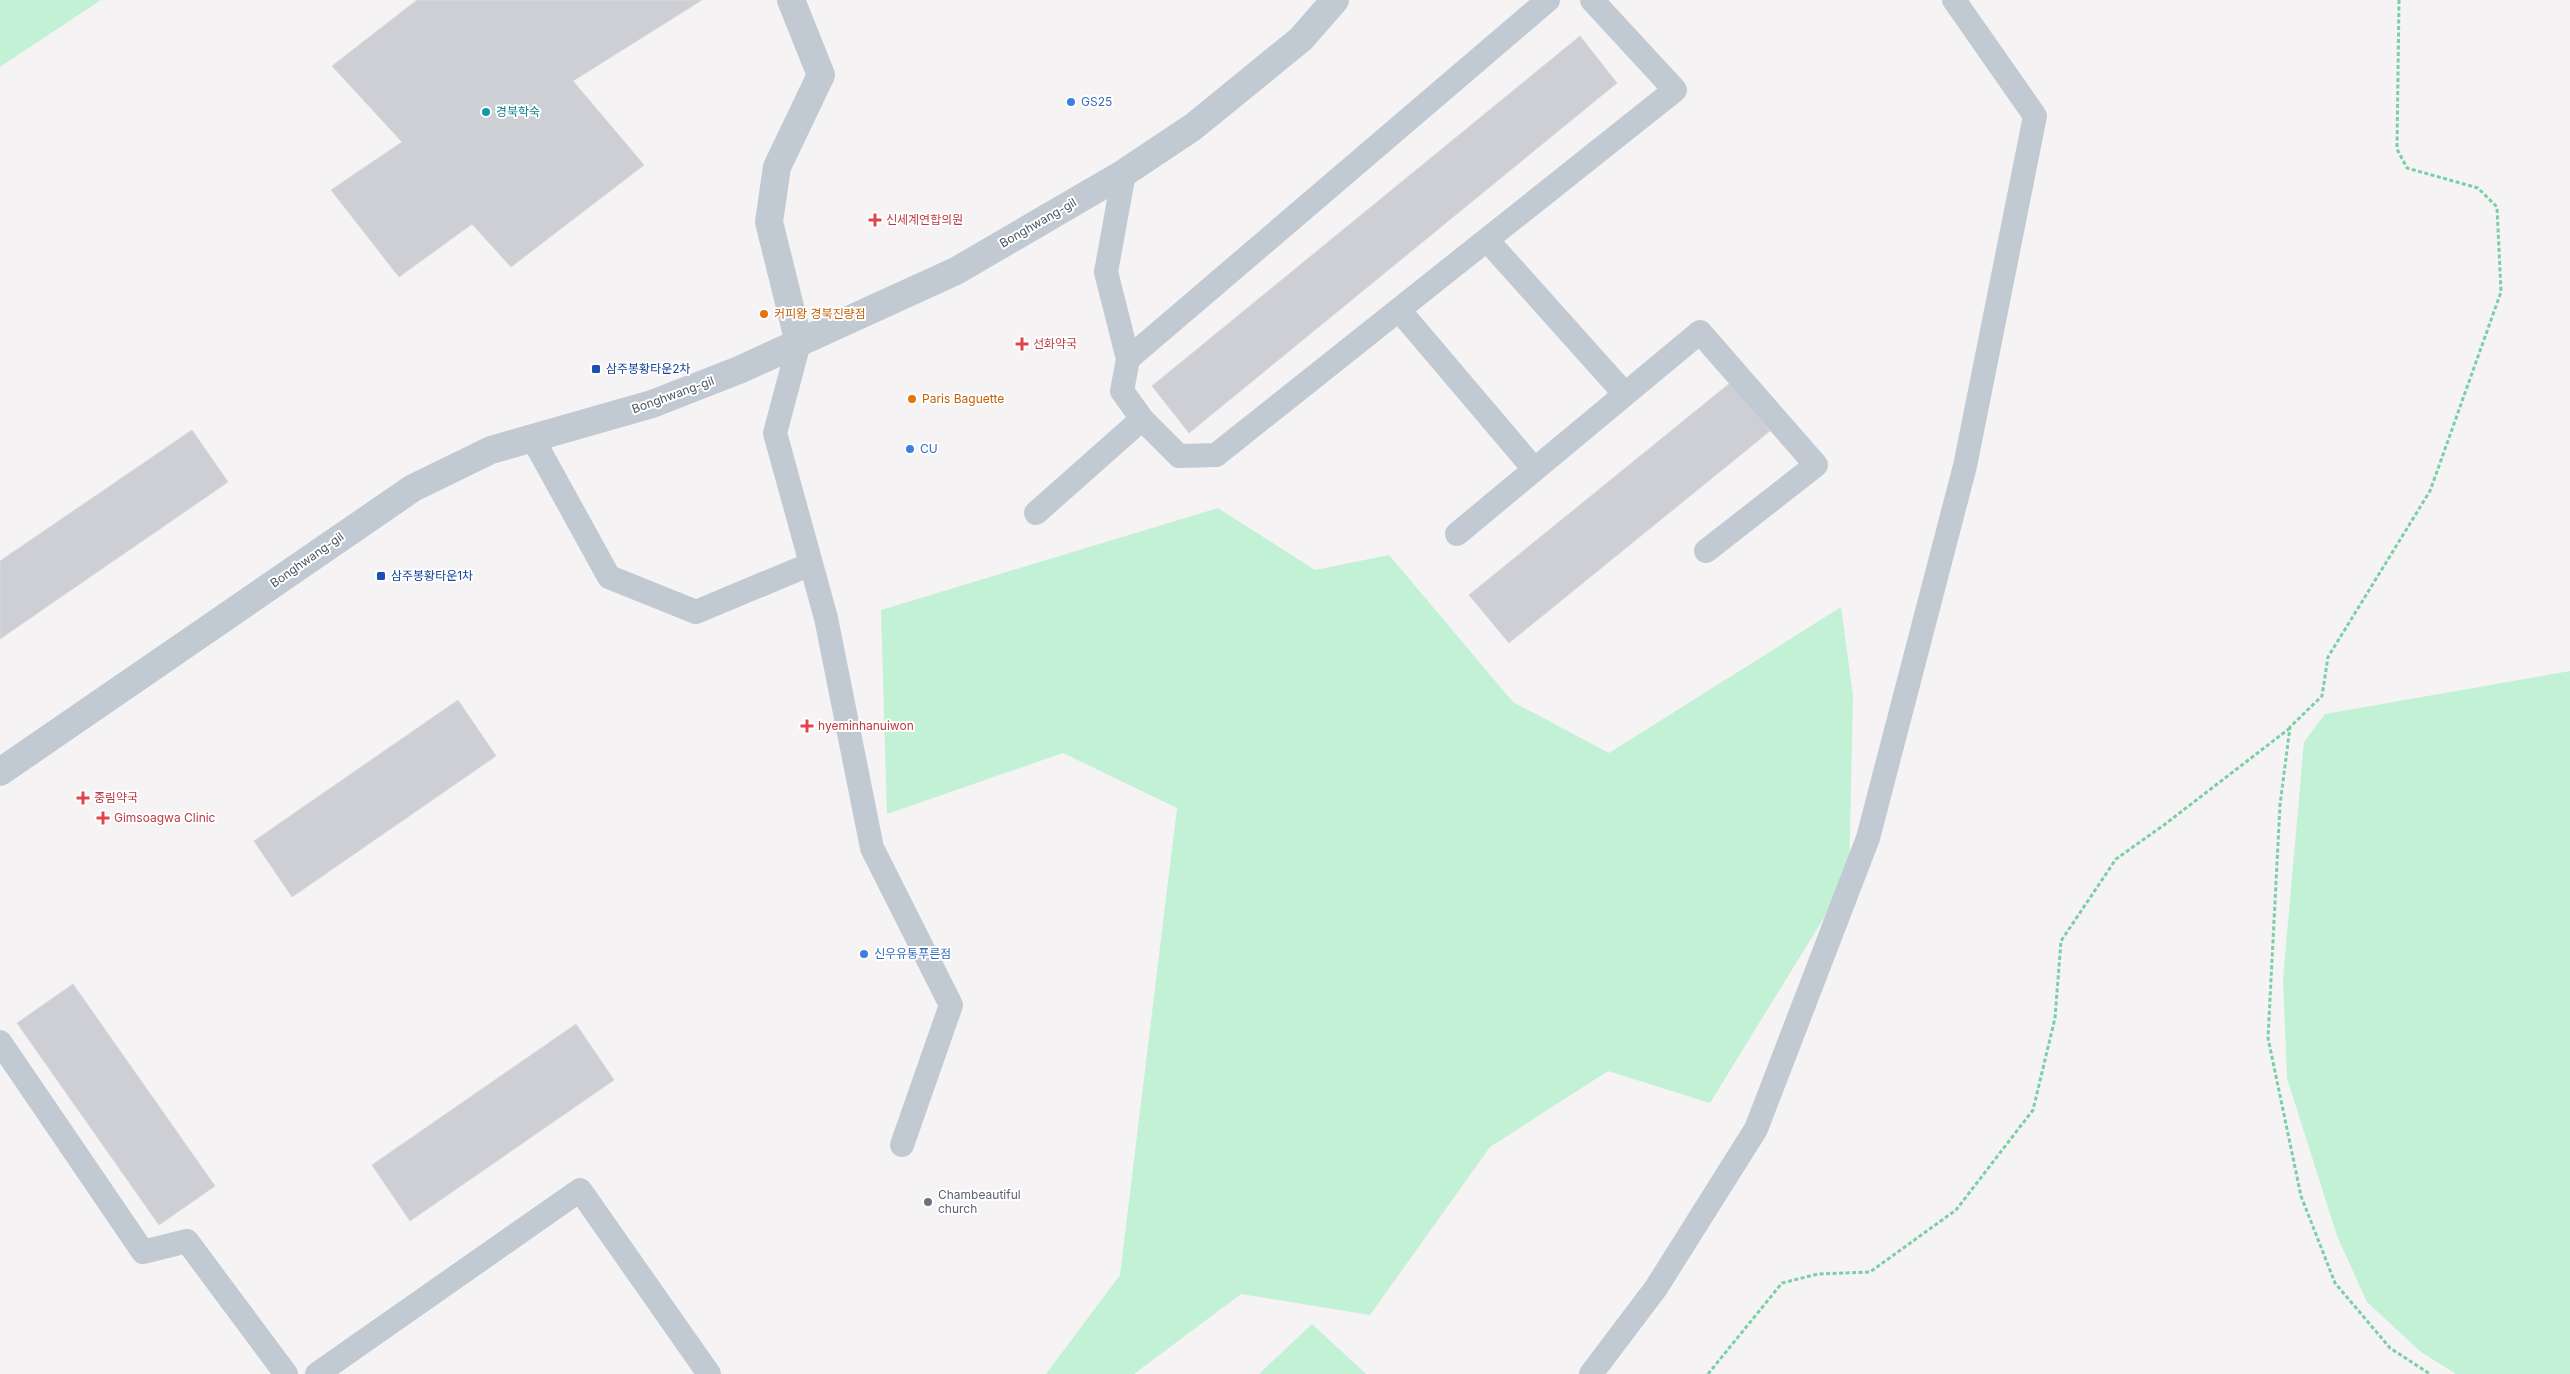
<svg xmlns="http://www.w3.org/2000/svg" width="2570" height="1374" viewBox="0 0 2570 1374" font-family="Inter,'Noto Sans KR',sans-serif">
<rect width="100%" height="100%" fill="#f5f3f3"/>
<path fill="#c3f1d5" d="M0,0H101L0,67Z
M1218,508L1315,570L1389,555L1513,702L1609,753L1841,607L1853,696L1849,877L1710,1103L1608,1071L1490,1147L1370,1315L1241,1294L1134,1374H1046L1120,1275L1177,808L1063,753L887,814L881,610Z
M2570,671V1374H2456L2421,1352L2367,1302L2337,1236L2287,1078L2283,979L2304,742L2325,714Z
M1312,1324L1366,1374H1259Z"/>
<path fill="#cdcfd5" stroke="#d7d9de" d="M417,0H702L573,81L644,165L511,267L472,224L399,277L331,190L402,142L332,66Z
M1580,36L1617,83L1189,433L1152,386Z
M1730,383L1770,431L1509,643L1469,595Z
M192,430L228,482L0,639V561Z
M458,700L496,756L292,897L254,841Z
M73,984L215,1186L159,1225L17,1023Z
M576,1024L614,1080L410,1221L372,1165Z"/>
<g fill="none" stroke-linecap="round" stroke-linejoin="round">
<path stroke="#7ad0a6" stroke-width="3" stroke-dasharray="4 2.5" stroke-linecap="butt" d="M2399,0L2397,149L2407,168L2478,188L2497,207L2501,292L2430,491L2328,657L2322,696L2290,727L2280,805L2268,1038L2301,1196L2335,1283L2390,1348L2430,1374
M1708,1374L1782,1283L1818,1274L1870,1272L1956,1210L2033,1110L2055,1018L2061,941L2116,859L2164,825L2290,728"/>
<path stroke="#c1cad2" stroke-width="24" d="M1487,240L1624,393
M1399,310L1534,469
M799,343L775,433L826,618L872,848L951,1005L902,1145
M1128,359L1548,0
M1142,419L1179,456L1216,455L1675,90L1592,0
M533,439L609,577L696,612L811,564
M1036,513L1142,419L1122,391L1128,359L1106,272L1124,173
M1457,534L1700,332L1816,465L1706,551
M0,1042L143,1252L187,1241L286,1374
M317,1374L580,1190L709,1374
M1591,1374L1656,1288L1756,1129L1868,838L1965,466L2035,116L1954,0"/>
<path stroke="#c1cad2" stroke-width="28" d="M791,0L821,75L777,167L769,222L799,343
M0,772L413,488L491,450L652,404L739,370L956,271L1124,173L1193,127L1301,39L1335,0"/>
</g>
<g fill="#3f7fe0" stroke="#fff" stroke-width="2">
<circle cx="1071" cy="102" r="5"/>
<circle cx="910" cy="449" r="5"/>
<circle cx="864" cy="954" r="5"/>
</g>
<circle fill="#0f9aa8" stroke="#fff" stroke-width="2" cx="486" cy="112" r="5"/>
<g fill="#e0444e" stroke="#fff" stroke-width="2">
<path d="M872.5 212.5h5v5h5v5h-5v5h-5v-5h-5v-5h5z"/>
<path d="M1019.5 336.5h5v5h5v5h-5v5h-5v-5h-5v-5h5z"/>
<path d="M804.5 718.5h5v5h5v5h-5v5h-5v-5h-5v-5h5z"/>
<path d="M80.5 790.5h5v5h5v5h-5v5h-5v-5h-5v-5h5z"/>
<path d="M100.5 810.5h5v5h5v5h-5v5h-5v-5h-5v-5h5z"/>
</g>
<g fill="#e8710a" stroke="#fff" stroke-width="2">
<circle cx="764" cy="314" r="5"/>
<circle cx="912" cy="399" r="5"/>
</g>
<g fill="#1a4fb4" stroke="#fff" stroke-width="2">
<rect x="591" y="364" width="10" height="10" rx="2.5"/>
<rect x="376" y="571" width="10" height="10" rx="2.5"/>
</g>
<circle fill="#6b7280" stroke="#fff" stroke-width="2" cx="928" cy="1202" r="5"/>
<g text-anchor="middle" stroke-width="4" stroke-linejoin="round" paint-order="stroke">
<g font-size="12" fill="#366cbe" stroke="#fff" text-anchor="start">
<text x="1081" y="106">GS25</text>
<text x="920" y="453">CU</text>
<text x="874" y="958">신우유통푸른점</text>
</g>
<g font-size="12" fill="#0d838f" stroke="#fff" text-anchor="start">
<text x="496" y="116">경북학숙</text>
</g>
<g font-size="12" fill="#be3a42" stroke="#fff" text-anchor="start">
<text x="886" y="224">신세계연합의원</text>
<text x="1033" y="348">선화약국</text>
<text x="818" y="730">hyeminhanuiwon</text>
<text x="94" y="802">중림약국</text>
<text x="114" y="822">Gimsoagwa Clinic</text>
</g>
<g font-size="12" fill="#4a5661" stroke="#fff">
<text transform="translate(1038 223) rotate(-30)" y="4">Bonghwang-gil</text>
<text transform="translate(673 395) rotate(-20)" y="4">Bonghwang-gil</text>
<text transform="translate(307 560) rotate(-35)" y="4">Bonghwang-gil</text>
</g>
<g font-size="12" fill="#c56008" stroke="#fff" text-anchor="start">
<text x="774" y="318">커피왕 경북진량점</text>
<text x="922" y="403">Paris Baguette</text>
</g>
<g font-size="12" fill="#164399" stroke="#fff" text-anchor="start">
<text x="606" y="373">삼주봉황타운2차</text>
<text x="391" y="580">삼주봉황타운1차</text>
</g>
<g font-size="12" fill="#5b616d" stroke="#fff" text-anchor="start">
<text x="938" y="1199">Chambeautiful<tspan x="938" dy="14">church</tspan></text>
</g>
</g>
</svg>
